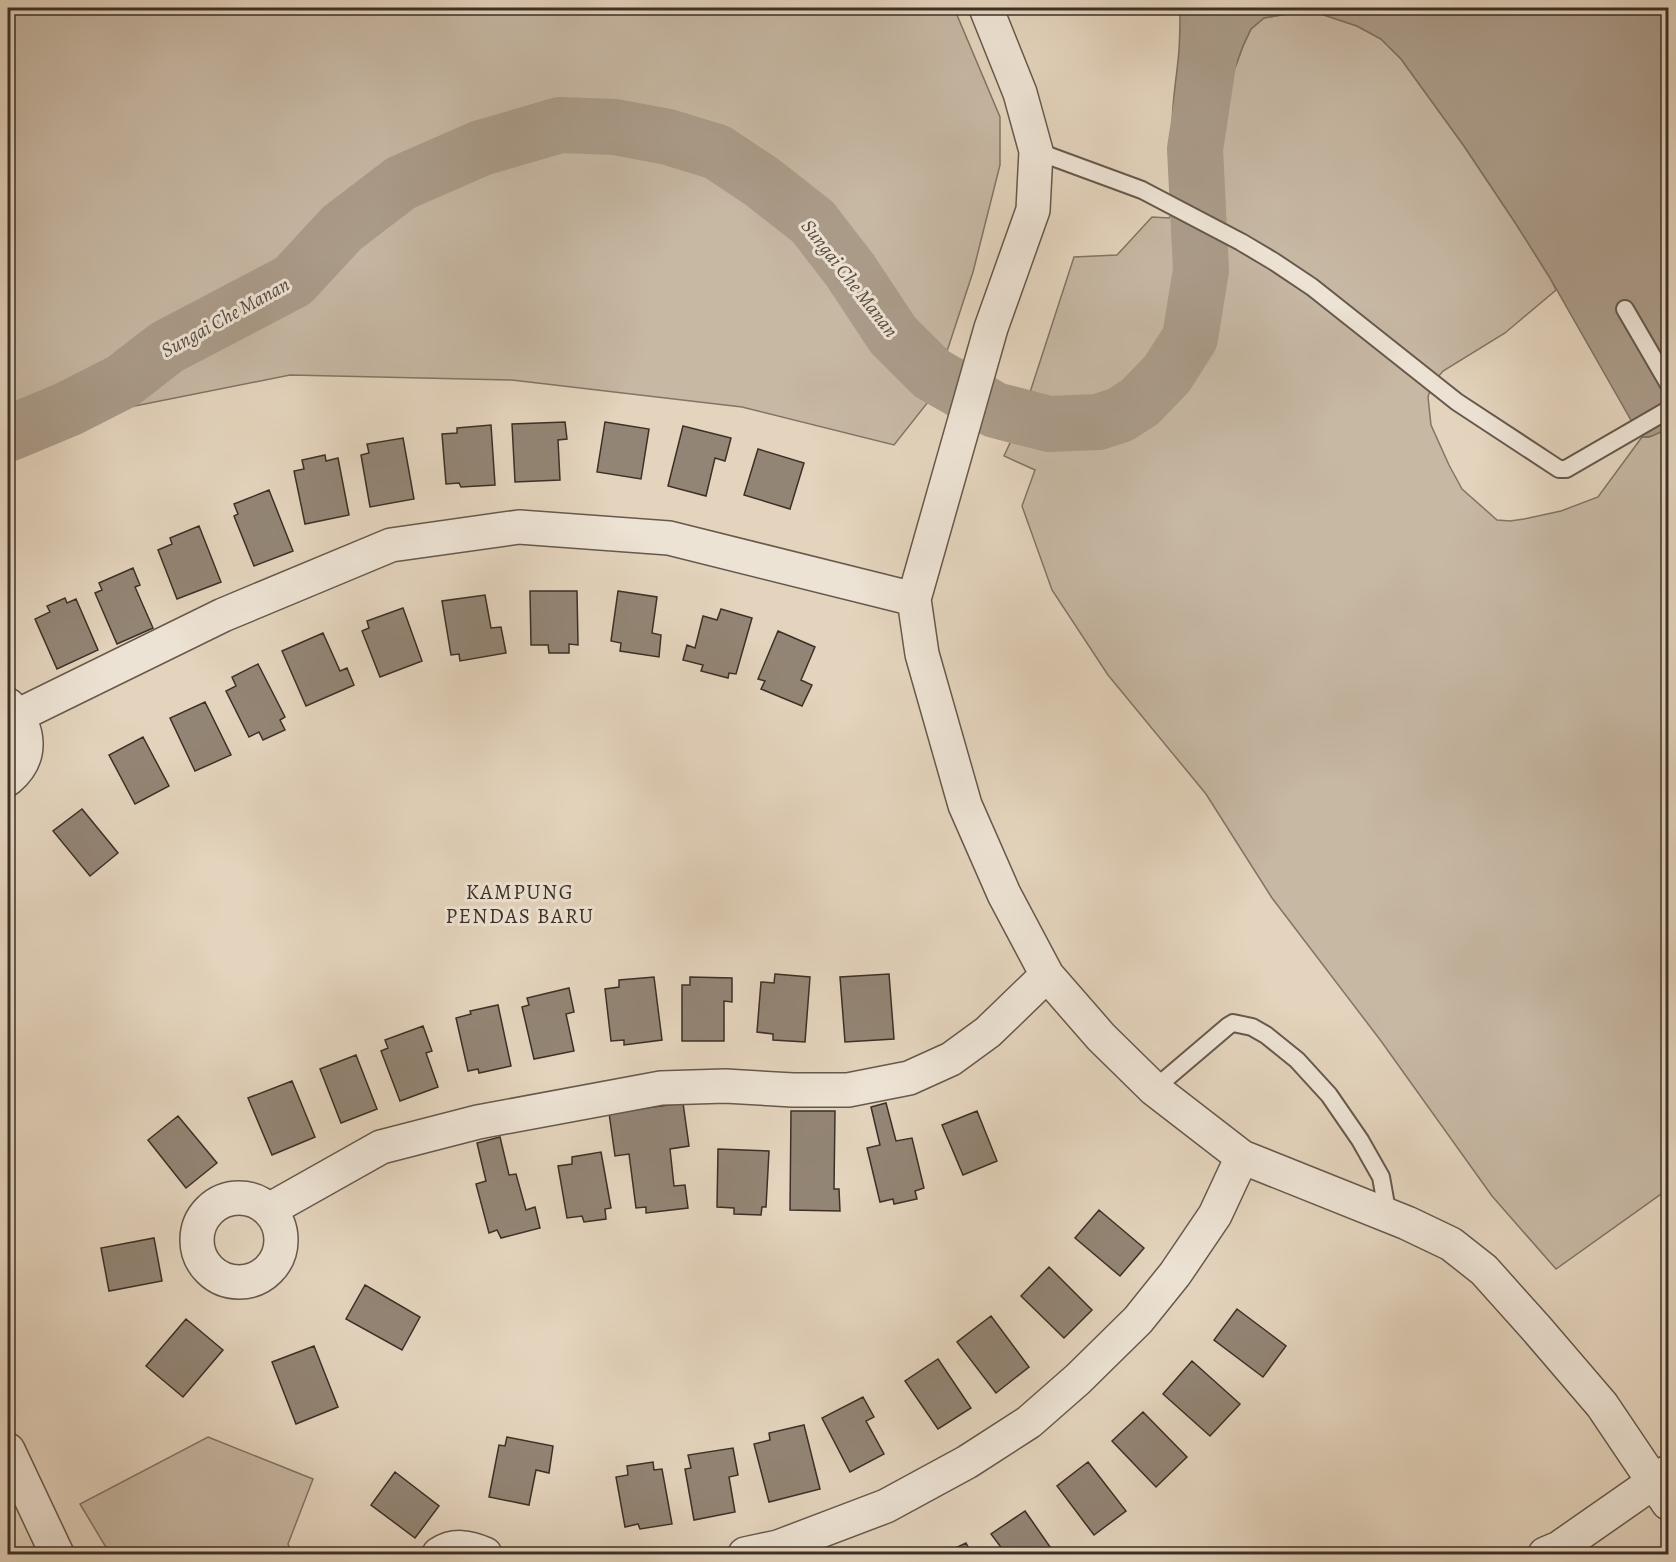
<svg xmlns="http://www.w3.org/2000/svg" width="1676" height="1562" viewBox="0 0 1676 1562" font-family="Alegreya,serif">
<rect width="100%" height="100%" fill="#e4d4bd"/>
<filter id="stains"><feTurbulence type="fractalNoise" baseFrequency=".00333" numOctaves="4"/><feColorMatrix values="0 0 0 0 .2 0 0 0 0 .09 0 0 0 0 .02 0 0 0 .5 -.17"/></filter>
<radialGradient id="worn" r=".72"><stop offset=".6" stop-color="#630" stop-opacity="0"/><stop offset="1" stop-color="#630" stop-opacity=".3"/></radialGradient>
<path fill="#c7b8a4" stroke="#827466" stroke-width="1.5" d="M8,8H954L1000,117V165L973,272L932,397L894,445L742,407L512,380L290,375L20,429L8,437Z
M1309,10L1357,26L1381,39L1401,59L1464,146L1516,224L1550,278L1556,290L1505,333L1443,371L1432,384L1428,397L1431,425L1449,465L1462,489L1497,520L1510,521L1524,519L1561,511L1598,497L1642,437H1649L1668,428V1189L1556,1269L1492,1196L1381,1041L1272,898L1206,794L1108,675L1052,590L1022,506L1035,470L1004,456L1022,417L1074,257L1117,255L1152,217L1169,218L1215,157L1219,111L1243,46L1251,29L1264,18Z
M208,1437L313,1479L288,1544L292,1554H110L80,1504Z"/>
<path fill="#ab9c8a" stroke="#7f7162" stroke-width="1.5" d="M1180,8H1668V428C1660,432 1649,440 1640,436L1550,278L1516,224L1464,146L1401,59L1381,39L1357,26L1309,10L1264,18L1251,29L1243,46L1219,111L1215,157L1206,166C1195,166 1185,164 1178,154C1165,133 1178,74 1179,49C1180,35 1180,21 1180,8Z"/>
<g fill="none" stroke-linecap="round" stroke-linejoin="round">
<path stroke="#ab9c8a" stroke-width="56" d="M8,434L68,409L123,381L167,347L293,281L342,228L401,183L481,148L560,125L615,127L668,137L717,152L762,182L813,222L850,270L893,335L932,374L995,410L1049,424L1098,422L1120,415L1140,402L1167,374L1190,338L1201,270L1195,149L1214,25L1226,8"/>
</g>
<path fill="#938575" stroke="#3c3027" stroke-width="1.5" d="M565,422L567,439L558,440L560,480L515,482L512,424Z
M605,422L649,429L641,479L597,472Z
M491,425L495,485L461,487L459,483L446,484L442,434L457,433V428Z
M683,426L731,438L725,461L715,458L706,496L668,486Z
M403,438L414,499L370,507L361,455L369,453L367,444Z
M758,449L804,463L790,509L744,495Z
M325,455L326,461L338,458L349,515L305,524L294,471L304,469L302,460Z
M269,490L293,551L254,566L234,516L238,514L234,504Z
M199,526L221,582L177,599L158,550L172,544L170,538Z
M133,568L140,585L135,587L153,628L117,644L95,593L102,590L99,583Z
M530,591H577L578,645L569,644V653H549L548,645H531Z
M618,591L657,597L652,633L661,635L659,657L620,651L621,643L611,641Z
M485,595L491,628L501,627L506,653L460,661L459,654L451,655L442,601Z
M65,598L67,603L76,599L98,650L57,669L35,619L50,612L47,606Z
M403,608L422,661L380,677L362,631L369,628L367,621Z
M721,609L752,618L736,674L729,673L728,678L701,671L703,665L683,660L687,645L695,648L703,616L717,620Z
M778,631L815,647L801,680L812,685L802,706L761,689L765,681L758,679Z
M323,633L340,671L347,668L354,685L306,706L282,651Z
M258,664L285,717L280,720L285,730L263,740L259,732L249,737L226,691L236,686L232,677Z
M205,702L231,755L195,771L170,718Z
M143,737L169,786L135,804L109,755Z
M82,809L118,853L90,876L53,831Z
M8,816H9L8,909Z
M775,974L810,977L805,1042L773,1040V1034L757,1032L761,982L774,983Z
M889,974L894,1039L845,1042L840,977Z
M654,977L662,1040L624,1045V1040L611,1041L605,989L619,987V980Z
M690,977L732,978V1002L724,1001V1041H682V985H690Z
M569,988L574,1012L566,1014L574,1051L534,1059L522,1007L529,1005L527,998Z
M498,1005L511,1066L479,1073L478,1069L468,1071L456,1018L471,1014L470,1011Z
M423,1026L432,1051L426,1053L438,1087L400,1101L381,1051L388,1048L385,1040Z
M356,1055L377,1109L341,1123L320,1069Z
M292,1081L315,1137L272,1155L248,1098Z
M683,1103L689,1146L670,1149L674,1186L685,1185L688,1208L646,1213V1207L636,1208L629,1154L615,1156L609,1113Z
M886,1103L896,1141L912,1138L924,1188L915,1191L917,1199L894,1204L893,1199L880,1202L867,1148L880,1145L871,1107Z
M791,1111H835L834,1189H839L840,1211L790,1210Z
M977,1111L997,1161L963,1175L942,1125Z
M178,1116L217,1163L186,1188L148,1140Z
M500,1137L509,1175L516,1174L526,1210L535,1207L540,1228L501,1238L497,1230L489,1233L476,1184L486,1181L477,1143Z
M718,1149L769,1151L766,1207H762L761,1215L734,1214V1208L717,1207Z
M601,1152L611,1208L605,1209L606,1219L584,1222L582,1216L567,1218L558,1166L572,1164V1157Z
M1099,1210L1144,1248L1120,1276L1075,1238Z
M154,1238L162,1281L109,1291L101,1248Z
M1049,1267L1092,1310L1064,1338L1021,1296Z
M365,1285L420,1317L402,1350L346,1319Z
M1237,1309L1286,1346L1263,1377L1214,1340Z
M991,1316L1029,1367L996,1393L957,1342Z
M186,1319L223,1350L183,1397L146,1366Z
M314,1346L338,1407L296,1424L272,1362Z
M938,1359L971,1408L938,1429L905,1381Z
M1192,1361L1240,1404L1210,1436L1163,1394Z
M863,1397L874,1417L866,1421L884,1454L850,1472L822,1418Z
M1143,1412L1187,1457L1156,1487L1112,1441Z
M804,1425L820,1489L769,1502L754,1444L770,1440L769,1433Z
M507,1437L553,1446L549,1473L536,1470L529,1505L489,1497L499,1445L505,1446Z
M733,1448L738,1475L729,1477L735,1512L694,1520L685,1469L691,1468L688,1455Z
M653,1462L654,1470L662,1469L672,1524L640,1529L638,1524L625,1527L616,1477L628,1475L627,1466Z
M1088,1462L1126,1511L1094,1535L1057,1486Z
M395,1472L439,1506L415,1538L371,1505Z
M1025,1511L1055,1554H1006L991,1534Z
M966,1543L972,1554H943Z"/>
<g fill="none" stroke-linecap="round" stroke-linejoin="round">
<defs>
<path id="service" d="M1036,151L1142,190L1241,242L1273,261L1312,287L1457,402L1559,469H1566L1668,410
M1625,309L1668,383
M1154,1089L1228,1026L1233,1023L1252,1027L1266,1035L1297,1060L1329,1095L1360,1140L1381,1177L1388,1216"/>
<path id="minor" d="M986,8L1020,93L1036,151L1033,210L991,328L914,599L922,654L965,805L1004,894L1047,975L1101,1037L1154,1089L1242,1157L1407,1223L1451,1244L1484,1270L1536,1328L1602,1405L1668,1503
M8,705C30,728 34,757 8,779
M17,716L223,615L391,545L519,527L669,538L914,599
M197 1240a42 42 0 1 1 84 0a42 42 0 1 1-84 0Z
M269,1210L381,1147L478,1122L661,1088L725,1086L793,1090H848L909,1078L951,1059L988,1032L1047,975
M8,1450L57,1554
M439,1554C454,1544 469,1547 485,1554
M745,1554L778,1547L886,1506L967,1462L1029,1422L1078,1379L1138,1320L1175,1274L1215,1215L1242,1157
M1545,1554L1559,1548L1668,1472"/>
</defs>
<use href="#service" stroke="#66594c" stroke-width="20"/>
<use href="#minor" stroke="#66594c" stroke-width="36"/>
<use href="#service" stroke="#ede3d4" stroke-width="16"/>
<use href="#minor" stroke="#ede3d4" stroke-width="33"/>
</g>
<g text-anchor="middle" stroke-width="6" stroke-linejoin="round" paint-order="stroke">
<g font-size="20" font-style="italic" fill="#584b40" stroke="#ede3d4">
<text transform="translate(850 278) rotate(52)" y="7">Sungai Che Manan</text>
<text transform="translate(225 317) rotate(-29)" y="7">Sungai Che Manan</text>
</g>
<g font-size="21" letter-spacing="1.5" fill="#3c3027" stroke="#ede3d4">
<text x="520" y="899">KAMPUNG<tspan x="520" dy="24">PENDAS BARU</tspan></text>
</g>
</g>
<rect width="1676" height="1562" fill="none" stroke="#e4d4bd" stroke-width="30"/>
<rect x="9" y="9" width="1658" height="1544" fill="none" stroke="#3c3027" stroke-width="3"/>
<rect x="15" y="15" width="1646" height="1532" fill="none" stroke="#3c3027" stroke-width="1.5"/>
<rect width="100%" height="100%" filter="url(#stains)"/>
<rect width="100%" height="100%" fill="url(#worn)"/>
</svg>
